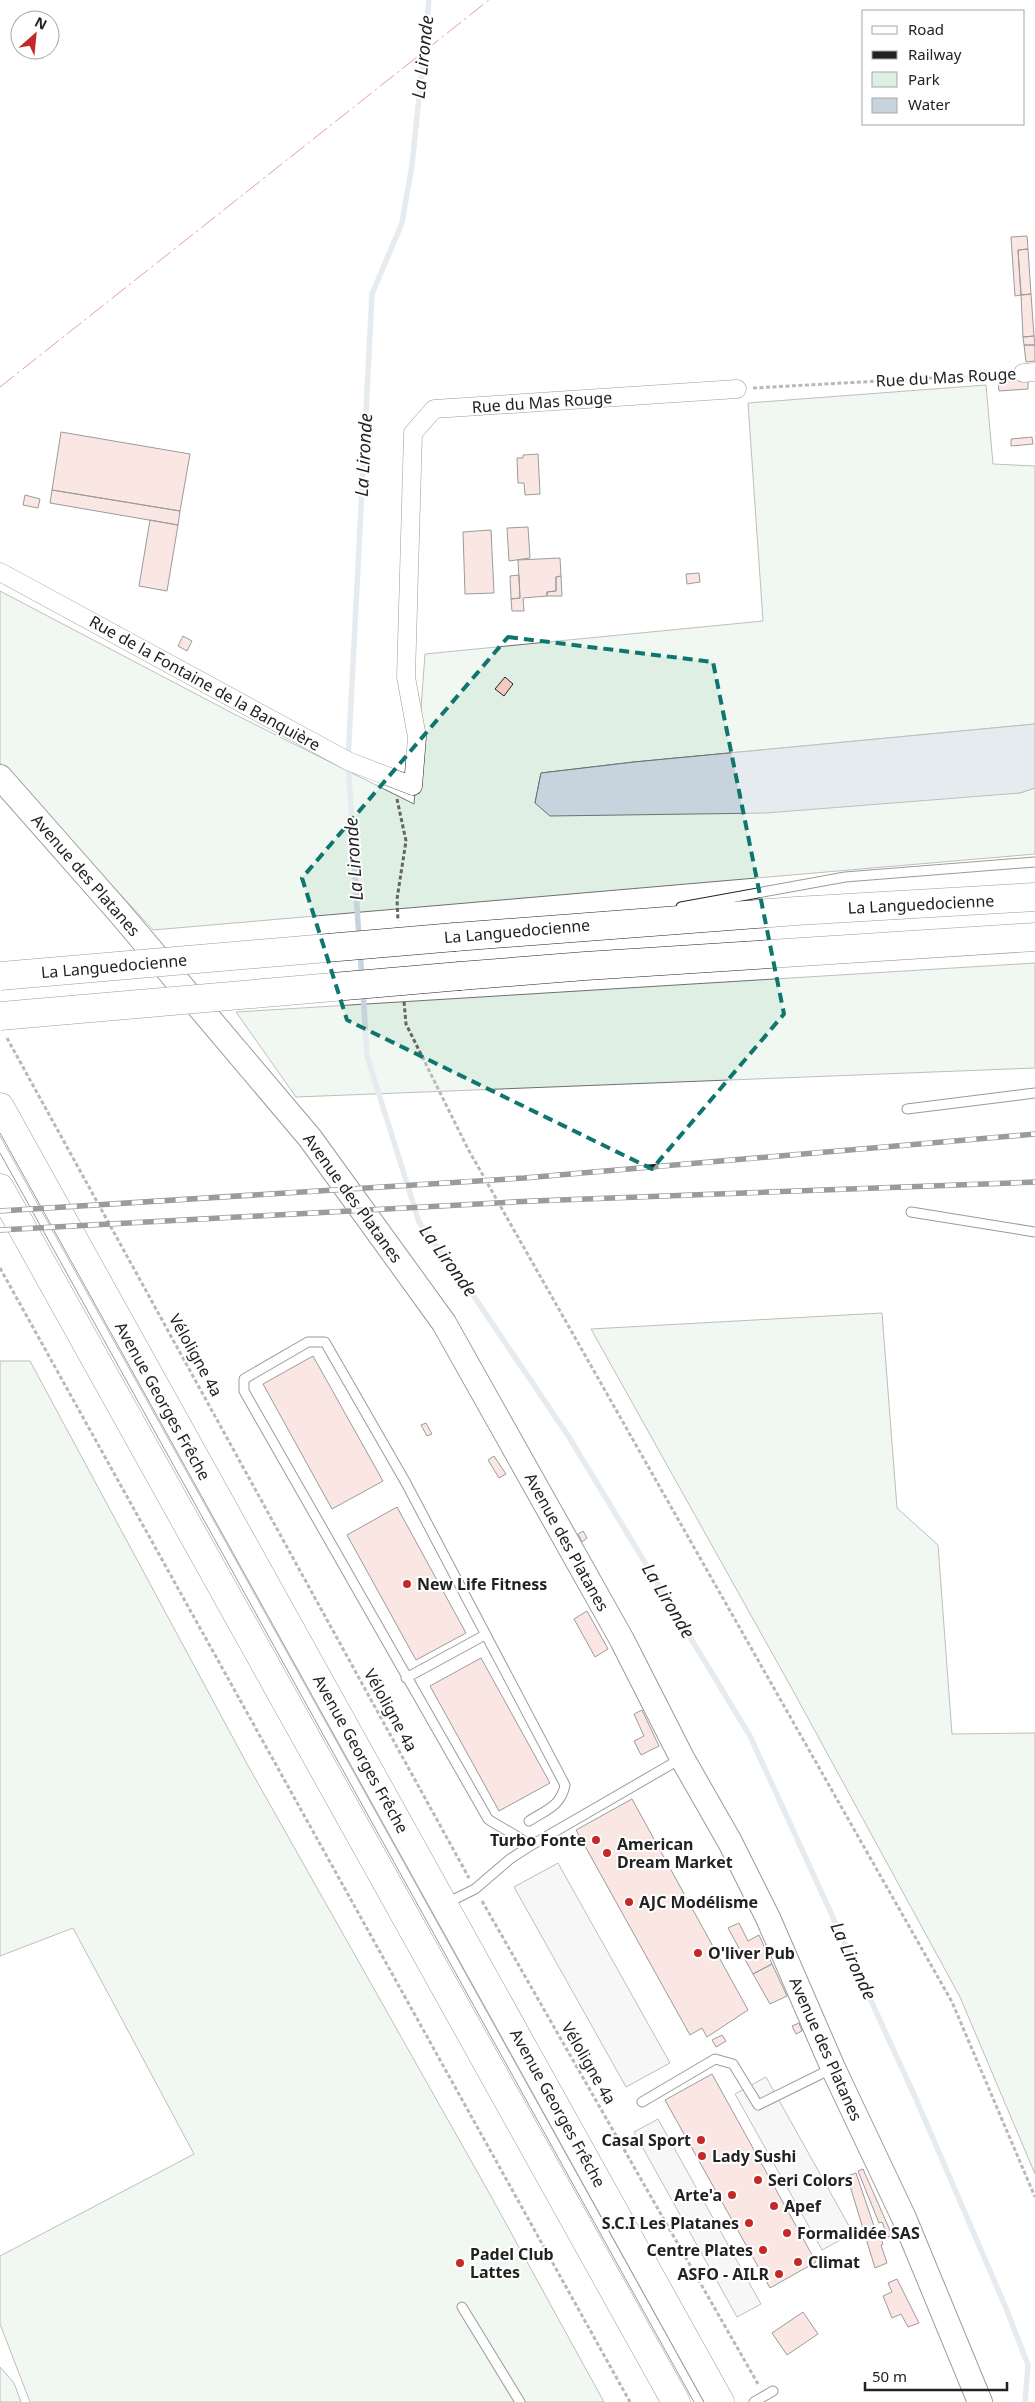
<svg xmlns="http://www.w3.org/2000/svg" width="1035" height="2402" viewBox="0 0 1035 2402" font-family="'Noto Sans',sans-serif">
<rect width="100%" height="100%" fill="#fff"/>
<path fill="#e0efe3" stroke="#6f6f6f" d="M986,385L993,464L1035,466V724L634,762L541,773L535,803L1020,793L1035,788V854L153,930L0,763V591L236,715L414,804L425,654L763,621L748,403Z
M1035,963V1068L296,1097L236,1012Z
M882,1313L897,1508L938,1545L952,1734L1035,1733V2174L960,1997L791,1687L591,1329Z
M0,1361H30L246,1762L492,2198L604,2402H30L0,2324V2256L194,2154L73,1928L0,1956Z
M0,2367L14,2383L21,2402H0Z"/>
<path fill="#ededed" stroke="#6f6f6f" d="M558,1863L670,2063L626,2087L514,1887Z
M766,2077L853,2233L822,2250L735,2094Z
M658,2119L761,2304L737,2317L634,2132Z"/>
<path fill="#c7d3dd" stroke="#6f6f6f" d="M1035,724V788L1020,793L766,813L550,816L535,803L541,773L634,762Z"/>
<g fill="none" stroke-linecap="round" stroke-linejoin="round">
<path stroke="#c7d3dd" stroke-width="5.5" d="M359,939L348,761L372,294L402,223L412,165L429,0
M360,953L362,977
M363,991L367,1056L419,1222L473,1295L569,1437L750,1736L916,2099L1006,2308L1028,2365L1025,2402"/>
</g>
<path fill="#f3c9c0" stroke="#222" d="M1027,236L1028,249L1018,250L1021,295L1015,296L1011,237Z
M1028,249L1031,294L1021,295L1018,250Z
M1031,294L1034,336L1023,337L1021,295Z
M1034,336L1035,345H1024L1023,337Z
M1024,345H1035V361L1026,362Z
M1028,378V389L999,391L998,381Z
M61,432L190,454L180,511L52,490Z
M1032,437L1033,444L1011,446V439Z
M538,454L540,494L525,495L524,483H518L517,458H523V455Z
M52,490L180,511L178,525L50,503Z
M25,495L40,499L38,508L23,505Z
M150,520L178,525L167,591L139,586Z
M528,527L530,558L509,561L507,528Z
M491,530L494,593L465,594L463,532Z
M560,558L561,576L556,577V591L547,592V596L523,598L524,611H512L511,599L520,598L518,560Z
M699,573L700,582L687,584L686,574Z
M519,575L520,598L511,599L510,576Z
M561,576L562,596H547V592L556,591V577Z
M183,636L192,641L187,651L178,646Z
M505,677L513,684L504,696L495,689Z
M313,1356L383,1481L332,1509L263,1384Z
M426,1423L432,1434L427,1436L421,1425Z
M494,1456L506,1474L499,1478L488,1460Z
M397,1507L466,1633L416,1660L347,1535Z
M583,1531L587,1538L582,1542L578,1534Z
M587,1611L608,1649L595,1657L574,1619Z
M481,1658L550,1783L499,1811L430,1686Z
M642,1710L659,1746L641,1755L634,1741L644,1736L634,1714Z
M632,1799L748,2010L707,2037L702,2028L690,2035L576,1830Z
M739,1923L748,1941L759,1935L772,1964L753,1974L728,1928Z
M772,1964L787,1996L770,2004L753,1974Z
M799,2023L802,2031L796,2034L792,2026Z
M722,2035L726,2041L716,2047L712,2040Z
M712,2074L816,2262L770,2288L665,2100Z
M863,2169L892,2235L888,2237L882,2222L879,2223L858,2171Z
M856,2173L876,2232H878L883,2244L881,2245L887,2263L875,2268L847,2176Z
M897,2279L919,2323L908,2327L901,2314L892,2318L883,2296L892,2292L888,2283Z
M803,2312L818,2334L787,2355L772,2333Z"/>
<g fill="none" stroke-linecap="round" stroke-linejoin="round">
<defs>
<path id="lane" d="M681,907L845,877L1035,862
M907,1109L1035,1093
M911,1212L1035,1232
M406,1678L485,1635
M529,1821C546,1810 561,1806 565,1785L406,1483L325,1342H308L244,1379V1391L488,1819C502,1829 517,1834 530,1846
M447,1903L475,1889L510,1859L530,1846L682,1758
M642,2102L715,2059L733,2064L758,2105L833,2068
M462,2307L520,2402
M754,2402L773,2391"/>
<path id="street" d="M1023,373L1035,372
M0,572L348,761L413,786L417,737L406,677L413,433L434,409L737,389"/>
<path id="secondary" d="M0,777L118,911L310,1138L444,1323L622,1640L682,1758L730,1842L768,1918L833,2068L904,2218L980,2402"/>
<path id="primary" d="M0,1107L720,2402
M0,1188L676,2402"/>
<path id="highway" d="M455,937L796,911L1035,897
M460,976L585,966L1035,937"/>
</defs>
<use href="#lane" stroke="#222" stroke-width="11"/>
<use href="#street" stroke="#222" stroke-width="19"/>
<use href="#secondary" stroke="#222" stroke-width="26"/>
<use href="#primary" stroke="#222" stroke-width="29"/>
<use href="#highway" stroke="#222" stroke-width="29"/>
<path stroke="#646464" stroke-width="3" stroke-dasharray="4 2.5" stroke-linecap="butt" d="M753,388L1006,374
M397,799L406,841L397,899L398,921
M404,1002L406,1024L468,1149L952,2002L1035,2197
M7,1038L469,1878
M0,1268L630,2402
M482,1901L758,2384"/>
<use href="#lane" stroke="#fff" stroke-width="9"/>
<use href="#street" stroke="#fff" stroke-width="18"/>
<use href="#secondary" stroke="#fff" stroke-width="24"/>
<use href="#primary" stroke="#fff" stroke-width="28"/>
<use href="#highway" stroke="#fff" stroke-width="28"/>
<path stroke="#222" stroke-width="1" d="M0,1133L704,2402
M0,1153L694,2402"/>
<defs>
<path id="rail" d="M0,1211L524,1178L1035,1134
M0,1230L533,1201L1035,1182"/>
</defs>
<use href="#rail" stroke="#222" stroke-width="5.5"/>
<use href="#rail" stroke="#fff" stroke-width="4" stroke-dasharray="11" stroke-linecap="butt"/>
<defs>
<path id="highway-bridge" d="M0,976L455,937
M0,1016L460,976"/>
</defs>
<use href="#highway-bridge" stroke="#222" stroke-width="29" stroke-linecap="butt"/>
<use href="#highway-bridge" stroke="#fff" stroke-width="28"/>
<path stroke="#c62828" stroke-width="1" stroke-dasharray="18 4 2.5 4" stroke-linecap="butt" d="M0,387L489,0"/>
</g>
<path d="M0 0H1035V2402H0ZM508,637L713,662L784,1014L652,1169L347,1020L302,878Z" fill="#fff" fill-opacity=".55" fill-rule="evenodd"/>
<path fill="none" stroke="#0f766e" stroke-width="4" stroke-dasharray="10 6" stroke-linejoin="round" d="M508,637L713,662L784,1014L652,1169L347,1020L302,878Z"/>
<g fill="#c62828" stroke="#fff" stroke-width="2">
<circle cx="407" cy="1584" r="5"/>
<circle cx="596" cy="1840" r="5"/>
<circle cx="607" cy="1853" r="5"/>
<circle cx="629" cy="1902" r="5"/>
<circle cx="698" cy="1953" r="5"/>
<circle cx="701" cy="2140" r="5"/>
<circle cx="702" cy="2156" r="5"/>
<circle cx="758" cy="2180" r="5"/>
<circle cx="732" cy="2195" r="5"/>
<circle cx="774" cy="2206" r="5"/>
<circle cx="749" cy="2223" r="5"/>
<circle cx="787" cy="2233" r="5"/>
<circle cx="763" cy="2250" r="5"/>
<circle cx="798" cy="2262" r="5"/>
<circle cx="460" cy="2263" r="5"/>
<circle cx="779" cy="2274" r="5"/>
</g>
<g text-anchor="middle" stroke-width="4" stroke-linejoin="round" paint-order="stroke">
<g font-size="16" fill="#222" stroke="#fff">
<text transform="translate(946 377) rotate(-3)" y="6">Rue du Mas Rouge</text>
<text transform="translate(542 402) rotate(-4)" y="6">Rue du Mas Rouge</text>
<text transform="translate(205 683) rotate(29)" y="6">Rue de la Fontaine de la Banquière</text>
<text transform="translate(86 875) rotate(49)" y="6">Avenue des Platanes</text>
<text transform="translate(921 904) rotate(-3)" y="6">La Languedocienne</text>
<text transform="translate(517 931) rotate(-5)" y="6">La Languedocienne</text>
<text transform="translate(114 966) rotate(-5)" y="6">La Languedocienne</text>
<text transform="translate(353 1198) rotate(54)" y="6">Avenue des Platanes</text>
<text transform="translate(196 1355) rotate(61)" y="6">Véloligne 4a</text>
<text transform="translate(163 1401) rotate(61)" y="6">Avenue Georges Frêche</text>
<text transform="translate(567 1542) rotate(61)" y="6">Avenue des Platanes</text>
<text transform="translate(391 1710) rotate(61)" y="6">Véloligne 4a</text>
<text transform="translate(361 1754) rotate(61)" y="6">Avenue Georges Frêche</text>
<text transform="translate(826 2049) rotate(66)" y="6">Avenue des Platanes</text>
<text transform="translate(589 2063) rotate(60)" y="6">Véloligne 4a</text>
<text transform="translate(558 2108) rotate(61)" y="6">Avenue Georges Frêche</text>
</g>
<g font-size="16" font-weight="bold" fill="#222" stroke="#fff" text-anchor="start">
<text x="417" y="1590">New Life Fitness</text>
<text x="586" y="1846" text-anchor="end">Turbo Fonte</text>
<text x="617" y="1850">American<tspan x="617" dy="18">Dream Market</tspan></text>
<text x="639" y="1908">AJC Modélisme</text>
<text x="708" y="1959">O'liver Pub</text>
<text x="691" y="2146" text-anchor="end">Casal Sport</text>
<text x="712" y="2162">Lady Sushi</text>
<text x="768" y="2186">Seri Colors</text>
<text x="722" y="2201" text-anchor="end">Arte'a</text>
<text x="784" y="2212">Apef</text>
<text x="739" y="2229" text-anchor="end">S.C.I Les Platanes</text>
<text x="797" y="2239">Formalidée SAS</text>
<text x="753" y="2256" text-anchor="end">Centre Plates</text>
<text x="470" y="2260">Padel Club<tspan x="470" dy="18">Lattes</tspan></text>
<text x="808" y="2268">Climat</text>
<text x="769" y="2280" text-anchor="end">ASFO - AILR</text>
</g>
<g font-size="18" font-style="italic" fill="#222" stroke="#fff">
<text transform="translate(423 57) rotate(-84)" y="6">La Lironde</text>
<text transform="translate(364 455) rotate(-87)" y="6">La Lironde</text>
<text transform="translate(354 859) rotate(-94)" y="6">La Lironde</text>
<text transform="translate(448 1261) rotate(54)" y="6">La Lironde</text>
<text transform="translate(668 1601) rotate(59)" y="6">La Lironde</text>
<text transform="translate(853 1961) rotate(65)" y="6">La Lironde</text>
</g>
</g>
<rect x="862" y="10" width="162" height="115" fill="#ffffff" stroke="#a7a7a7"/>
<rect x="872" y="26" width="25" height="8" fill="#ffffff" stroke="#a7a7a7"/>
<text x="908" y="35" font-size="15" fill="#222222">Road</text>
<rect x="872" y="51" width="25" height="8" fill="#222222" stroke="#a7a7a7"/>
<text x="908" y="60" font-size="15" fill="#222222">Railway</text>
<rect x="872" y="72" width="25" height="15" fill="#e0efe3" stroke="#a7a7a7"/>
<text x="908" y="85" font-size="15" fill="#222222">Park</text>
<rect x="872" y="98" width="25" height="15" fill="#c7d3dd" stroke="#a7a7a7"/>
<text x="908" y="110" font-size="15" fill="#222222">Water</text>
<g transform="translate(35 35) rotate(27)"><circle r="24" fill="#ffffff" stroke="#a7a7a7"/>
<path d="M0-4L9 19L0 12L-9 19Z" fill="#c62828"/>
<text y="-8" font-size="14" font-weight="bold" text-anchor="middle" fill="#222222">N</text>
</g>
<path d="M865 2382v8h142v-8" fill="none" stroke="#222222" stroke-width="2.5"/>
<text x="872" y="2382" font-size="15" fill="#222222" stroke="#ffffff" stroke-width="4" paint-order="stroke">50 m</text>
</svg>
